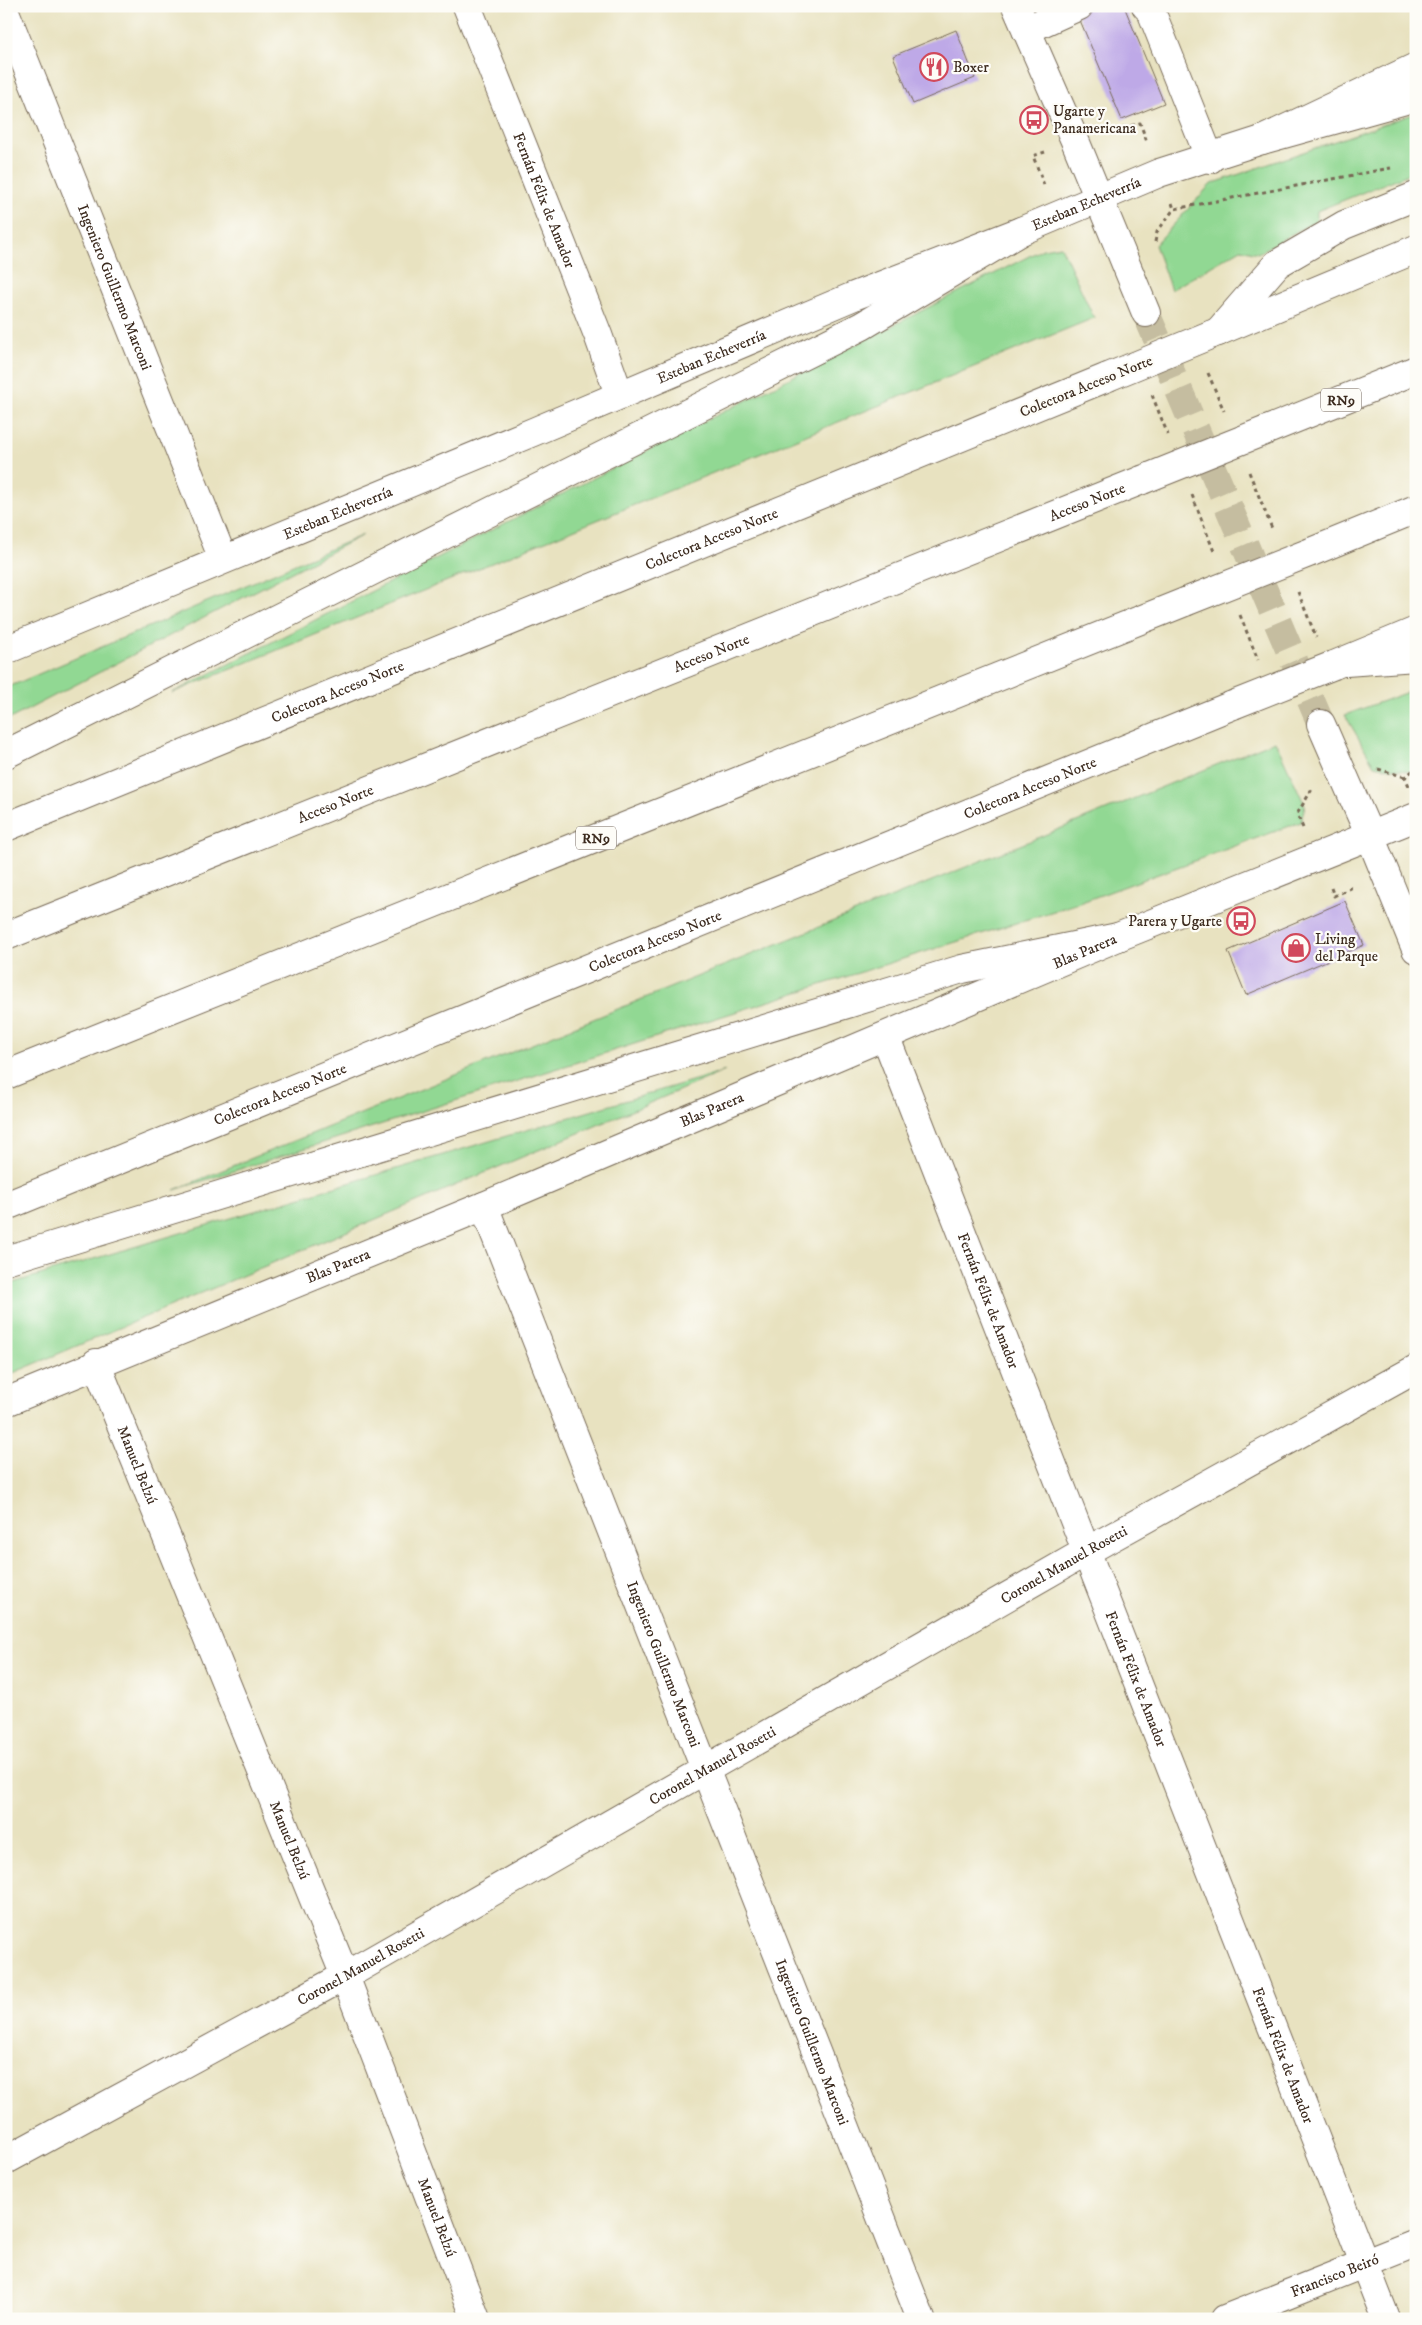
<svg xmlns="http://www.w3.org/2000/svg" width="1422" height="2325" viewBox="0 0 1422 2325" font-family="'IM FELL DW Pica',serif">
<rect width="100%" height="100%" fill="#fdfcf7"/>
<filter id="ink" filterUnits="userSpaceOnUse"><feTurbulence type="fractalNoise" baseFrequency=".02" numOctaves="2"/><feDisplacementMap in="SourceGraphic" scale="10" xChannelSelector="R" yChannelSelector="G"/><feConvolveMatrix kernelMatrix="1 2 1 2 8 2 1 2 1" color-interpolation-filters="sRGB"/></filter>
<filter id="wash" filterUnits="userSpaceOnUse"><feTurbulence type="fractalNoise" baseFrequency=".0096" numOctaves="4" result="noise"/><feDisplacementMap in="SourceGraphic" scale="20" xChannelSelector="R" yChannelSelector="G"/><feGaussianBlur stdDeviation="1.12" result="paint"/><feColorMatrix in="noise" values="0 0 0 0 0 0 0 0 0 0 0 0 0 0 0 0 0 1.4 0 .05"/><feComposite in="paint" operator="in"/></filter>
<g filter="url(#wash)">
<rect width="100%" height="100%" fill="#e8e2c0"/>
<path fill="#91d893" stroke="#668158" d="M1416,113V171L1317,211V220L1258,253L1241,249L1171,290L1155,245L1211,184Z
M1061,246L1094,318L172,693L1043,249Z
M363,535L6,721V688Z
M1416,689V773L1374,765L1345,715Z
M1275,741L1305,805L1301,822L1079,903L174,1190Z
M725,1071L6,1376V1285Z"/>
<g id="blocks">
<path fill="#bea9e7" d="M1074,6H1124L1164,103L1122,120Z
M956,30L975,78L913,104L893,56Z
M1345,901L1364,945L1246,995L1228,951Z"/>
</g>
</g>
<g filter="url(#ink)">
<use href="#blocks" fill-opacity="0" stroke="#786a57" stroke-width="1"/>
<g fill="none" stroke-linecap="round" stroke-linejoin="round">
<path stroke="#c5bda0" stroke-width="28" stroke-dasharray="28 14" stroke-linecap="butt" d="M1146,313L1321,724"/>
<defs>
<g id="minor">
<path id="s1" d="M467,6L598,335L619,394"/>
<path d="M1016,6L1076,143L1146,313"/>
<path d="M1146,6L1151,11L1210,159"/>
<path id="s2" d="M6,14L223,559"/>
<path d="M1026,30L1079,6"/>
<path d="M1218,332L1277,264L1344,225L1416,196"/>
<path id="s3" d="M6,650L533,432L854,296L1021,231L1159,173L1262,140L1416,67"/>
<path d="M1346,662L1416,657"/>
<path d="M1321,724L1370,836L1416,949"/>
<path id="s4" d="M886,1038L1386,2319"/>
<path id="s5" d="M484,1206L921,2319"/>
<path id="s6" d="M96,1363L345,1976L476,2319"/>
<path id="s7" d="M6,1402L484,1206L1118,937L1416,817"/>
<path id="s8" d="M6,2160L345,1976L1087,1551L1416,1369"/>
<path id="s9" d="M1225,2319L1416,2243"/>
</g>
<g id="highway">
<path d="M1262,140L1416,97"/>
<path d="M1210,335L1416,249"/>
<path d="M1267,430L1416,370"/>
<path d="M1311,552L1416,509"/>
<path d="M1334,665L1416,631"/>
<path d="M6,754L862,326L1021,231"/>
<path id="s10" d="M6,827L1108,377"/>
<path id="s11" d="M6,936L1142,480"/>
<path d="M6,1075L1185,602"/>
<path id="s12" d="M6,1206L1233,705"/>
<path d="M6,1260L962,969L1118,937"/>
</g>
</defs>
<use href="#minor" stroke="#786a57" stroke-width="30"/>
<use href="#highway" stroke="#786a57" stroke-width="30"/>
<path stroke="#786a57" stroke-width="3" stroke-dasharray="4 4" stroke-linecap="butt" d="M1108,133L1140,123L1147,142
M1044,185L1033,156L1045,152
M1172,203L1174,209L1391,168
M1155,242L1157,232L1174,209
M1208,373L1224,411
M1152,395L1168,435
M1249,472L1273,531
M1192,495L1215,554
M1298,592L1316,637
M1240,615L1258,660
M1378,769L1405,777
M1409,786L1405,777L1416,768
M1303,828L1297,814L1311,791L1309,787
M1331,888L1334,896L1355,886"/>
<use href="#minor" stroke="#fff" stroke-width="28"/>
<use href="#highway" stroke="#fff" stroke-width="28"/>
<defs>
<path id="highway-bridge" d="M1108,377L1210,335
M1142,480L1267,430
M1185,602L1311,552
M1233,705L1334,665"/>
</defs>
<use href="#highway-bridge" stroke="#786a57" stroke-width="30" stroke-linecap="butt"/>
<use href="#highway-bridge" stroke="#fff" stroke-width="28"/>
</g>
</g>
<defs>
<symbol id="restaurant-ring" viewBox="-11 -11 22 22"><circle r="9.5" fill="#fdfcf7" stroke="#d1495b" stroke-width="1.5"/><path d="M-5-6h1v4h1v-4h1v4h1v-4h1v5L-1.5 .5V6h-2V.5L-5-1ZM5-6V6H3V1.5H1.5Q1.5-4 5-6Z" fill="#d1495b"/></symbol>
<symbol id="bus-ring" viewBox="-11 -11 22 22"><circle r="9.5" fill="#fdfcf7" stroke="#d1495b" stroke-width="1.5"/><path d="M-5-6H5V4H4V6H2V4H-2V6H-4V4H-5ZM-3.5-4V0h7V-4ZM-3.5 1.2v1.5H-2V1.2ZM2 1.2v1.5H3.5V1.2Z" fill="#d1495b"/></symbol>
<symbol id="shop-ring" viewBox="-11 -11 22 22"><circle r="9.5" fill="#fdfcf7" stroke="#d1495b" stroke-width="1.5"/><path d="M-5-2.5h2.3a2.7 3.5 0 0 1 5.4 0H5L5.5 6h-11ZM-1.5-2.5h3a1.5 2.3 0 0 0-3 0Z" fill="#d1495b"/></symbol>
</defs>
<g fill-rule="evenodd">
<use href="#restaurant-ring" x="918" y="51" width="32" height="32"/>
<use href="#bus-ring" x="1018" y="104" width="32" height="32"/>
<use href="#bus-ring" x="1225" y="905" width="32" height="32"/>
<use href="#shop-ring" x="1280" y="932" width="32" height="32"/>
</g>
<g text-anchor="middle" stroke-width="4.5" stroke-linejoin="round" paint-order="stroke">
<g fill="#fdfcf7" stroke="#75695f" stroke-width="1">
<rect x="1321" y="388.5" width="40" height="23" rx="4"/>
<rect x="576" y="826.5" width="40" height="23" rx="4"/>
</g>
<g font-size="14" font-weight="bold" fill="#3b2a1e">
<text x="1341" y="405">RN9</text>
<text x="596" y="843">RN9</text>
</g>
<g font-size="15" fill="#3b2a1e" stroke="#fdfcf7" text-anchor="start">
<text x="953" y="72">Boxer</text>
<text x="1053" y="116">Ugarte y<tspan x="1053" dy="17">Panamericana</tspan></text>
<text x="1222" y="926" text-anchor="end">Parera y Ugarte</text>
<text x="1315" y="944">Living<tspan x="1315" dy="17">del Parque</tspan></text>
</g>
<g font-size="15" fill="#3b2a1e" stroke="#fdfcf7">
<text dy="5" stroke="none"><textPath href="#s1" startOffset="209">Fernán Félix de Amador</textPath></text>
<text dy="5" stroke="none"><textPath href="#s3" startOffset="1169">Esteban Echeverría</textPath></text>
<text dy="5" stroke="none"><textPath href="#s2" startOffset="294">Ingeniero Guillermo Marconi</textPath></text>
<text dy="5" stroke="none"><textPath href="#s3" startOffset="764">Esteban Echeverría</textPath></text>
<text transform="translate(1086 386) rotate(-22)" y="5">Colectora Acceso Norte</text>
<text dy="5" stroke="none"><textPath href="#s11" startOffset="1165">Acceso Norte</textPath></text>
<text dy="5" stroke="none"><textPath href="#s3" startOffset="359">Esteban Echeverría</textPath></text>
<text dy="5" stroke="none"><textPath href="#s10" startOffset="762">Colectora Acceso Norte</textPath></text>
<text dy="5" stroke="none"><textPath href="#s11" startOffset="760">Acceso Norte</textPath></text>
<text dy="5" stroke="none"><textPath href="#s10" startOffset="358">Colectora Acceso Norte</textPath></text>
<text dy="5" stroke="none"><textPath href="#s12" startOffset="1106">Colectora Acceso Norte</textPath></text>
<text dy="5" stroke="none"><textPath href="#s11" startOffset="355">Acceso Norte</textPath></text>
<text dy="5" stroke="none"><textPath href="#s12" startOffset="701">Colectora Acceso Norte</textPath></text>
<text dy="5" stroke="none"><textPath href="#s7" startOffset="1169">Blas Parera</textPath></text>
<text dy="5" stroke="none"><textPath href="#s12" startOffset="296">Colectora Acceso Norte</textPath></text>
<text dy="5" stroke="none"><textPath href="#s7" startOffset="764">Blas Parera</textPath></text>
<text dy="5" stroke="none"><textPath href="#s7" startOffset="359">Blas Parera</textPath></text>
<text dy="5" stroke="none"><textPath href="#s4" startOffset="282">Fernán Félix de Amador</textPath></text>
<text dy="5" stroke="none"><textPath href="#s6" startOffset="110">Manuel Belzú</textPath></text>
<text dy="5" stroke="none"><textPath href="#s8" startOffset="1214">Coronel Manuel Rosetti</textPath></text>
<text dy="5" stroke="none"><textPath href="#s5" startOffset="492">Ingeniero Guillermo Marconi</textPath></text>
<text dy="5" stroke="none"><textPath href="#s4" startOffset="688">Fernán Félix de Amador</textPath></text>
<text dy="5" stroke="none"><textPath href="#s8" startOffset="809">Coronel Manuel Rosetti</textPath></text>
<text dy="5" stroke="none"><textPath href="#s6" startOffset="515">Manuel Belzú</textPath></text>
<text dy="5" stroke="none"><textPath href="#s8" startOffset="404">Coronel Manuel Rosetti</textPath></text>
<text dy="5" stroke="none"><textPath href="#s5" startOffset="898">Ingeniero Guillermo Marconi</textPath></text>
<text dy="5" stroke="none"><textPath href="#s4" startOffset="1092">Fernán Félix de Amador</textPath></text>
<text dy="5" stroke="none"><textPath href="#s6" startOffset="920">Manuel Belzú</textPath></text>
<text dy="5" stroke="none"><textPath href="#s9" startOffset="118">Francisco Beiró</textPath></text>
</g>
</g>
<rect width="1422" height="2325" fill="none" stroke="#fdfcf7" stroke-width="25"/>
</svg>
